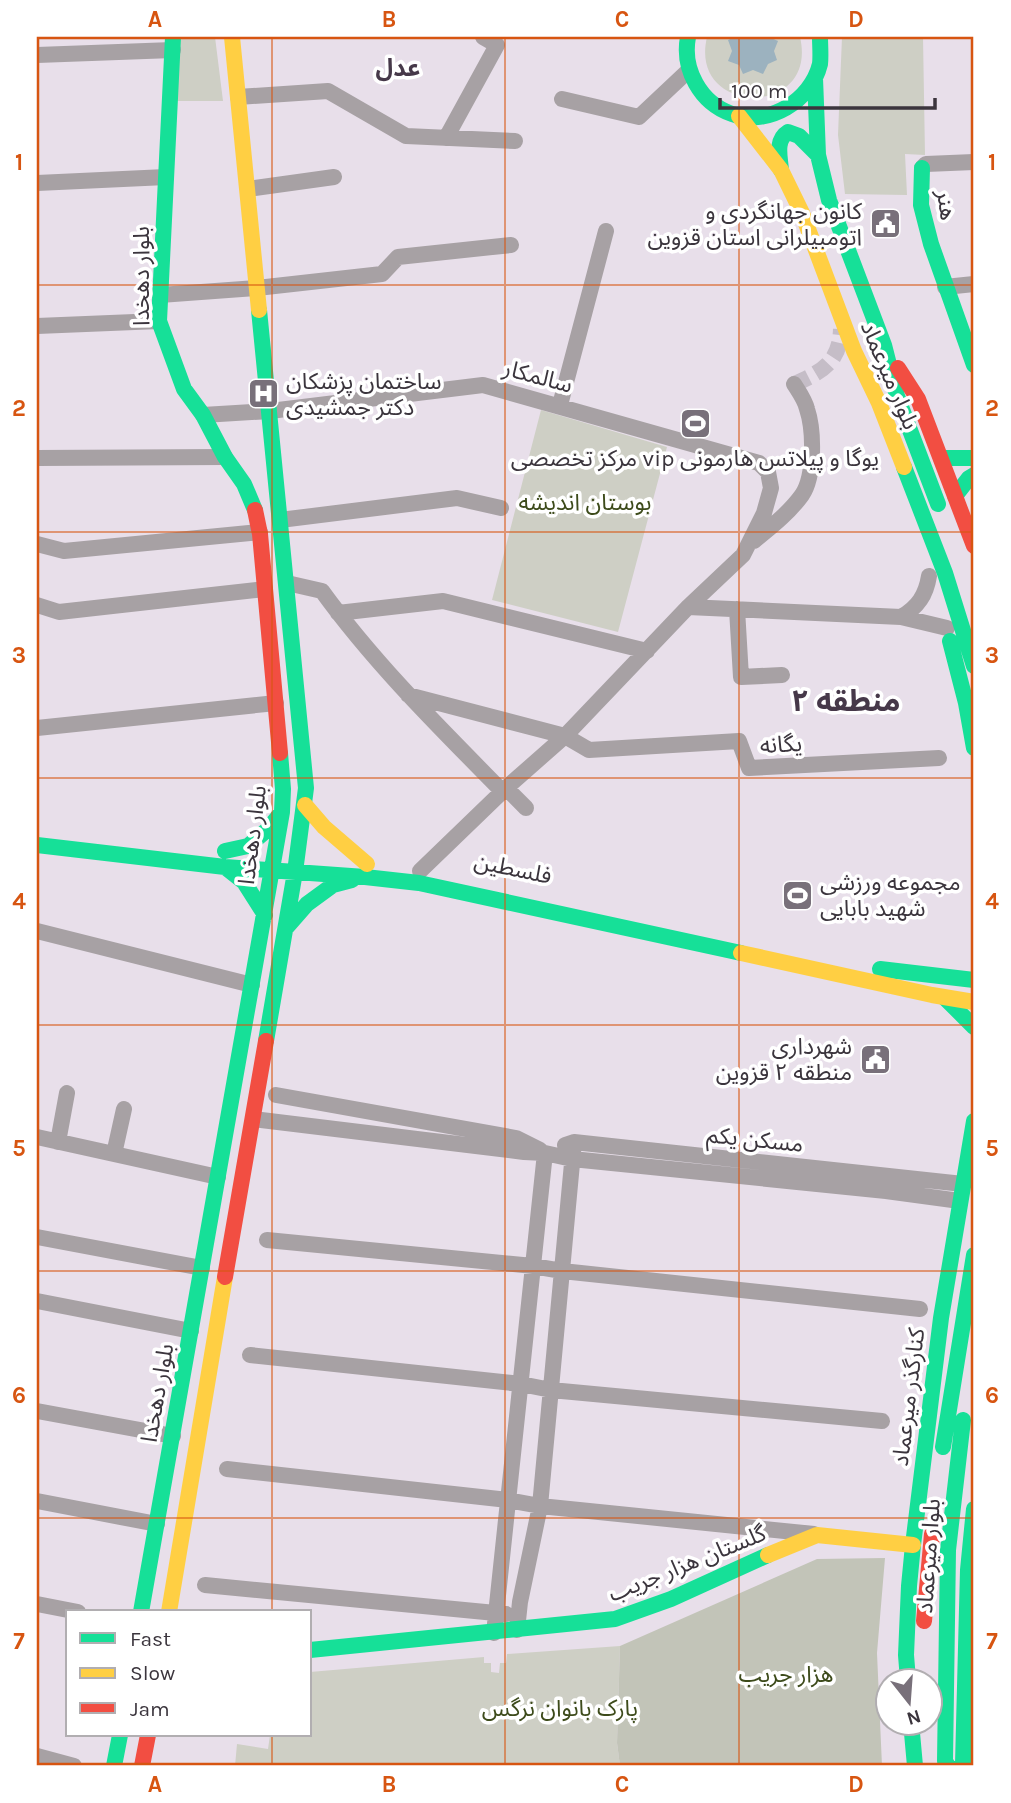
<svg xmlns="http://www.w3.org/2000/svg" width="1011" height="1803" viewBox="0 0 1011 1803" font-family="Karla,'Noto Sans Arabic',sans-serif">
<rect width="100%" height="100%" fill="#e8dfea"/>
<path fill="#cecfc5" d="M177,37H215L223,101H173Z
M707,37H800C819,118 688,117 707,37Z
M842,37H923L925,155L905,154L907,195L845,194L838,135Z
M541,410L667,447L618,632L492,600Z
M620,1646L617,1743L620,1766H235L237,1744L268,1749L270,1735H310V1672L484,1657V1663H491V1672L499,1673L500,1663H506L507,1654Z"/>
<path fill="#c2c4b8" d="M885,1558L877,1653L882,1766H620L617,1743L620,1646L817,1559Z"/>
<path fill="#9cb2bf" d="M735,37H769L778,41L774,51L777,60L768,64L763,74L753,70L743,74L739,65L728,61L732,51L728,40Z"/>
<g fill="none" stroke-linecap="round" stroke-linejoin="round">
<path stroke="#c5bdc7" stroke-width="16" stroke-dasharray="16 8" stroke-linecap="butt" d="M794,384C822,372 840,362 841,329"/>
<path stroke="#a7a1a4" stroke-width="16" d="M37,55L173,50
M238,97L328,91L406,136L515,141
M562,99L639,117L689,70
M446,138L497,45L483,37
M922,168L926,164L974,162
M37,183L166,177
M248,189L334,177
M945,287L974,284
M160,295L257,288L382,274L398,257L511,245
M37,326L159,321
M560,405L606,231
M203,415L270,411L483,385L759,463L768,472L771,488L764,513L743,555L688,607L565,736L506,788L420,871
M37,458L225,457
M280,520L457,498L501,508
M754,541C771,527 789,513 802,495C815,476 814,430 807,409C805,400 799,392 794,384
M37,544L64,551L260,532
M287,583L322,591C375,664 439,727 502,791
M37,605L59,612L265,589
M688,607L901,617L947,628
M737,609L741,677L782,675
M338,613L443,601L647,651
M901,617C918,607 926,595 929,576
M408,695L565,736L589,750L739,741L749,768L939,758
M37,728L276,703
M506,788L526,808
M37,931L252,985
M276,1095L516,1138L540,1150
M253,1119L524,1152L545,1153L572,1159L886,1191L960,1201
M37,1137L218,1177
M58,1142L67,1093
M565,1145L574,1142L963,1184
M114,1154L124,1109
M37,1237L202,1268
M267,1240L533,1266L562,1271L920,1309
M37,1301L191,1331
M250,1355L521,1384L551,1390L882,1421
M37,1411L173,1436
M227,1469L508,1500L540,1506L814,1534
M37,1501L157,1524
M205,1585L506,1614
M37,1604L78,1612
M517,1630L520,1602L540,1506L574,1142
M494,1633L545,1153
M37,1756L74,1766"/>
<path stroke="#16e098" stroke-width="16" d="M173,37L159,321L184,389L203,415L225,457L244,484L255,510
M688,37C682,69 700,103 732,114C768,127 811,101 820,64C821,56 820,45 820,37
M815,78L818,155L829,200L884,345L897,396L938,504
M922,168L921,205L931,244L974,365
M781,170C780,157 775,140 788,132L799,136L818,155
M259,310L306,788L295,872L266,1041
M941,458H974
M904,467L945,573L974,666
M955,496L969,478L974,475
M950,641L966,703L974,748
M37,845L225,867L365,877L419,883L741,953
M225,851L248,846L267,830L282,812
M225,867L244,882L265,915
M286,928L307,904L333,885L352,880
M880,969L974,980
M945,998L974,1027
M943,1447L974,1255
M141,1612L282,812L283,789L280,753
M310,1650L615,1619L671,1599L768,1555
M908,1680L906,1655L909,1586L913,1545L941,1318L974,1121
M911,1722L915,1766
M114,1766L120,1735
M948,1766L945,1761L948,1550L963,1420
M961,1766L963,1764L968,1570L974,1509"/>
<path stroke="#ffcf43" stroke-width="16" d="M232,37L259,310
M739,116L781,170L802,213L854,351L879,403L904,467
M305,805L324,827L367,864
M741,953L932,995L974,1002
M768,1555L817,1535L913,1545
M169,1612L225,1277"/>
<path stroke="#f24e42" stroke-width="16" d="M898,368L918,399L974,546
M255,510L260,534L280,753
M225,1277L266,1041
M924,1621L932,1534
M142,1766L148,1735"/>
</g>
<path fill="none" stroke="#d75511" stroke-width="2" stroke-opacity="0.55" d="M272,37V1612M505,37V1766M739,37V1766M37,285H974M37,532H974M37,778H974M37,1025H974M37,1271H974M37,1518H974M272,1735V1766"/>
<defs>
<symbol id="civic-square" viewBox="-11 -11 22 22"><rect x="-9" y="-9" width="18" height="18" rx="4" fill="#78707a" stroke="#fff"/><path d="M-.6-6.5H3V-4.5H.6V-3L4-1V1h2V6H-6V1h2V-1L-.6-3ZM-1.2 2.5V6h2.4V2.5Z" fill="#fff"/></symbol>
<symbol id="hospital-square" viewBox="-11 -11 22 22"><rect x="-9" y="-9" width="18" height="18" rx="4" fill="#78707a" stroke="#fff"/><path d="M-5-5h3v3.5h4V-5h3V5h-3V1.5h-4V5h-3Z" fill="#fff"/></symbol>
<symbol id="stadium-square" viewBox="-11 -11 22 22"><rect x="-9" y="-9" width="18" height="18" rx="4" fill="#78707a" stroke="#fff"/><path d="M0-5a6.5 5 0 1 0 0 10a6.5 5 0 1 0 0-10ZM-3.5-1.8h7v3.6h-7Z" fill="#fff"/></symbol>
</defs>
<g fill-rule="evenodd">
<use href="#civic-square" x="868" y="206" width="35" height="35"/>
<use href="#hospital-square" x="246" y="376" width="35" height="35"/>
<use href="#stadium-square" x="678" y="406" width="35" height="35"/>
<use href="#stadium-square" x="780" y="878" width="35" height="35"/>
<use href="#civic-square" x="858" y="1042" width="35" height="35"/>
</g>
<g text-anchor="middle" stroke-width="7" stroke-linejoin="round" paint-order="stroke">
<g font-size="23" fill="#3b353d" stroke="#fff">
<text transform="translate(947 205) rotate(82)" y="8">هنر</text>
<text transform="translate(141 276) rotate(-90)" y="8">بلوار دهخدا</text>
<text transform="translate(890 375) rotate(67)" y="8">بلوار میرعماد</text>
<text transform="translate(538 376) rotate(15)" y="8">سالمکار</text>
<text transform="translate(781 744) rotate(-3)" y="8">یگانه</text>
<text transform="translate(252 835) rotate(-83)" y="8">بلوار دهخدا</text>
<text transform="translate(513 868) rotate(12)" y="8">فلسطین</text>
<text transform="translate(755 1139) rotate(6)" y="8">مسکن یکم</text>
<text transform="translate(157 1393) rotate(-80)" y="8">بلوار دهخدا</text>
<text transform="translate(908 1397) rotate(-83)" y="8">کنارگذر میرعماد</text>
<text transform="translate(928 1556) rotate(-86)" y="8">بلوار میرعماد</text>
<text transform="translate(687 1563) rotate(-22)" y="8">گلستان هزار جریب</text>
</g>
<g font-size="23" fill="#3b353d" stroke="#fff" text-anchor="end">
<text x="862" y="219">کانون جهانگردی و<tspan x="862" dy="26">اتومبیلرانی استان قزوین</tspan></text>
<text x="286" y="389" text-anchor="start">ساختمان پزشکان<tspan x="286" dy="26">دکتر جمشیدی</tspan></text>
<text x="695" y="466" text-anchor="middle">مرکز تخصصی vip یوگا و پیلاتس هارمونی</text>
<text x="820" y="890" text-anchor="start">مجموعه ورزشی<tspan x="820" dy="26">شهید بابایی</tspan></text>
<text x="852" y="1054">شهرداری<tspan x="852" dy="26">منطقه ۲ قزوین</tspan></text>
</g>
<g font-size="23" fill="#3d4b1b" stroke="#fff">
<text x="585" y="510">بوستان اندیشه</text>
<text x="786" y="1682">هزار جریب</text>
<text x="560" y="1716">پارک بانوان نرگس</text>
</g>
<g font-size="24" font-weight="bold" fill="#463849" stroke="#fff">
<text x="398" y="76">عدل</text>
</g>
<g font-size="30" font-weight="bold" fill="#463849" stroke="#fff">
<text x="846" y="711">منطقه ۲</text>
</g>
</g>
<rect width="1011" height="1803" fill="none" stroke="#ffffff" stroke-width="77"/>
<rect x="66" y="1610" width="245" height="126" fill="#ffffff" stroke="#b1aeb1" stroke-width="2"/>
<rect x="80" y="1633" width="35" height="10" fill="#16e098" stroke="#b1aeb1" stroke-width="2"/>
<text x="130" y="1646" font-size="21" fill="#3b353d">Fast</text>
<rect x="80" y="1668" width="35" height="10" fill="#ffcf43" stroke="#b1aeb1" stroke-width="2"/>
<text x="130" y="1680" font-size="21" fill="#3b353d">Slow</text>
<rect x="80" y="1703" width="35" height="10" fill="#f24e42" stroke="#b1aeb1" stroke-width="2"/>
<text x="130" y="1716" font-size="21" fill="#3b353d">Jam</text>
<g transform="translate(909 1702) rotate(163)"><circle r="33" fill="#ffffff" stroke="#b1aeb1" stroke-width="2"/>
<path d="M0-5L12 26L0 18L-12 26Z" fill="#78707a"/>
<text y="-10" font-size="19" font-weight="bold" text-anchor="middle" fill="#3b353d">N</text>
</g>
<path d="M720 98v10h215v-10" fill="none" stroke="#3b353d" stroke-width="3.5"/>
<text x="731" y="98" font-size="21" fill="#3b353d" stroke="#ffffff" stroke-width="5" paint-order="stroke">100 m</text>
<rect x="38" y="38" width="934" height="1726" fill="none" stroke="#d75511" stroke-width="2.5"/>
<g font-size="23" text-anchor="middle" font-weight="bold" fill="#d75511">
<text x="155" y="27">A</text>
<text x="389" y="27">B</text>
<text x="622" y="27">C</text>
<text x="856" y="27">D</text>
<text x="19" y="170">1</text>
<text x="992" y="170">1</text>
<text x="19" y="416">2</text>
<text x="992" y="416">2</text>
<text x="19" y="663">3</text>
<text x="992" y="663">3</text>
<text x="19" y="909">4</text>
<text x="992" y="909">4</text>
<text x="19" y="1156">5</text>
<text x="992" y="1156">5</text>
<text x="19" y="1403">6</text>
<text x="992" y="1403">6</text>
<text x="19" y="1649">7</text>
<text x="992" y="1649">7</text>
<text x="155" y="1792">A</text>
<text x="389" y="1792">B</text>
<text x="622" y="1792">C</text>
<text x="856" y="1792">D</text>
</g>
</svg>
